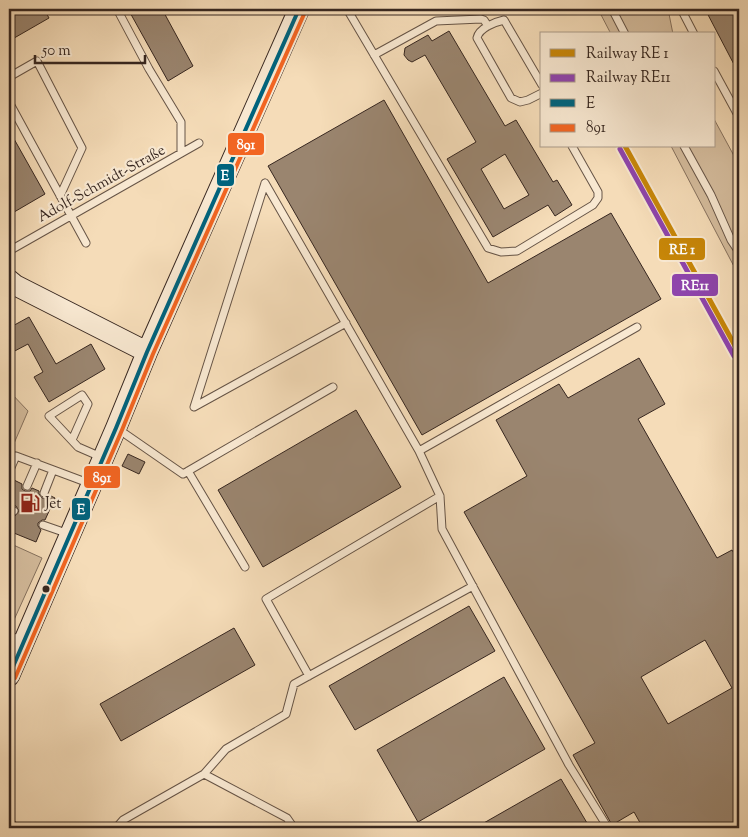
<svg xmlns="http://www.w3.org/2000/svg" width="748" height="837" viewBox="0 0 748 837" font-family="'Sorts Mill Goudy',serif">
<rect width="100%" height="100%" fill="#f5dcb8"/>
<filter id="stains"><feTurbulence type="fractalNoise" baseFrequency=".004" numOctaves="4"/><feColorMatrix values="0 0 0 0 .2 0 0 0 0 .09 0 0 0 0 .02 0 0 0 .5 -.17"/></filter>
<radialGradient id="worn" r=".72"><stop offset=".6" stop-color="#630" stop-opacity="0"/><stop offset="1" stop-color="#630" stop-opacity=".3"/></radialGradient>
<path fill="#d5bd9e" stroke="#86725f" d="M598,9H668L673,34H611Z
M714,119L739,165V276L671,146H714Z
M9,391L28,411L9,455Z
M9,543L42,558L9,631Z"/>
<path fill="#9a856f" stroke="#372720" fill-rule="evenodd" d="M9,9H44L49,18L9,41Z
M128,9H162L193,66L168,81Z
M705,9H731L739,23V74Z
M449,31L505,126L516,120L553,182L557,180L572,205L555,216L548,205L493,237L447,159L476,142L425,55L412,62L408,60L404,55L405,48L428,35L432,41ZM505,154L529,195L504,209L481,169Z
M384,100L488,283L611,213L661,299L422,435L268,166Z
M9,130L45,194L9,215Z
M29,317L56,364L91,344L105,369L49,402L34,377L43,372L28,344L9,354V328Z
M639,358L665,404L638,419L717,558L732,550L739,562V828H643L634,812L612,825L573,755L595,743L464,512L527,476L496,420L559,384L568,398ZM705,640L732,688L668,724L641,677Z
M356,410L401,487L263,567L218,490Z
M128,454L145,462L139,474L122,466Z
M14,480L22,484V489L25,491H30L32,488L39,491V494L42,498H45L49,495L55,498L45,520H42L38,523V526L41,530L36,542L9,531V515L15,516L19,511L16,506L9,504V491Z
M469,606L495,651L355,730L329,686Z
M234,628L255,665L121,741L100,704Z
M504,677L545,749L418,822L377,750Z
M561,779L590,828H475Z"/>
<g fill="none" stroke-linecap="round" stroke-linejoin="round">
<defs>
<path id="lane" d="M117,9L149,69L181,122V153
M347,9L488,248L501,252L517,251L593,205L598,198V192L572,146
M612,9L625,34
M681,9L694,34
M374,55L436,21L481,19L484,20L488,26
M714,71L739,117
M9,77L37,61L82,148L60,196
M542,85L504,20C495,22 479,28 477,38L511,98L520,102L528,100L542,93
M9,102L86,243
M684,146L711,195L731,240L739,252
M265,183L419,451L440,496L442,529L569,765L608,828
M265,183L194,407L346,323
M9,251L199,143
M118,429L183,474L333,387
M72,440L88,404L82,395L49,416L78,447L101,457
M419,451L637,327
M188,471L245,567
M9,472L16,456L91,484
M27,486L37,463
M44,493L53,470
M9,509L14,511
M43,525L69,534
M9,635L23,642
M309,676L266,599L440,496
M204,774L287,818L294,828
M116,828L123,820L204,774L226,749L286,714L294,684L473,586"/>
<path id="street" d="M9,826L11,828"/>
<path id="secondary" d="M9,280L15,285L147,352
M9,676L116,428L147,352L299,9"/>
</defs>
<use href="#lane" stroke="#665446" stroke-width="9"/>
<use href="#street" stroke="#665446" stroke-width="16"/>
<use href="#secondary" stroke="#372720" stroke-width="22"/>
<use href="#lane" stroke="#f8e8d1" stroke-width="7"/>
<use href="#street" stroke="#f8e8d1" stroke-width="14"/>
<use href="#secondary" stroke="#f8e8d1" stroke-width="20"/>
<defs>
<path id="bus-1" d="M9,676L116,428L147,352L299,9"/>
<path id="bus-2" d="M15,678L122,430L153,354L305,12"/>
</defs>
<use href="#bus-1" stroke="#f8e8d1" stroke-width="8"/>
<use href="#bus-2" stroke="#f8e8d1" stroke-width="8"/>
<use href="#bus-1" stroke="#00637d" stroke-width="4"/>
<use href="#bus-2" stroke="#f26522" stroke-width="4"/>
<defs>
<path id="rail-1" d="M625,146L739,353"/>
<path id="rail-2" d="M620,149L734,356"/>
</defs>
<use href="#rail-1" stroke="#f8e8d1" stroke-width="9"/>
<use href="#rail-2" stroke="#f8e8d1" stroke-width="9"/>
<use href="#rail-1" stroke="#c78608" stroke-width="5"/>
<use href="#rail-2" stroke="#8e44ad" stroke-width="5"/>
</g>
<defs>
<symbol id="fuel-bare" viewBox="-9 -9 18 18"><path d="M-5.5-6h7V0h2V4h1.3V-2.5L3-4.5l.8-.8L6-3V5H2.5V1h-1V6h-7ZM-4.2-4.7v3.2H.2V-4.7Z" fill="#8f2418" stroke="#f8e8d1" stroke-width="2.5" paint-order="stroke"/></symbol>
</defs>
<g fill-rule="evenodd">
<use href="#fuel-bare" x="16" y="489" width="28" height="28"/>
</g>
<circle fill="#372720" stroke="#f8e8d1" stroke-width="2" cx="46" cy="589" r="4.5"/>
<g text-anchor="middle" stroke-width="4.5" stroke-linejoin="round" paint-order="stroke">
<g font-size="15" fill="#372720" stroke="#f8e8d1">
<text transform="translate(101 183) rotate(-29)" y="5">Adolf-Schmidt-Straße</text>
</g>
<g font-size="15" fill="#372720" stroke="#f8e8d1" text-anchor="start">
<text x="45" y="508">Jet</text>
</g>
</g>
<g stroke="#f8e8d1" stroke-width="2">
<rect x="227" y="132" width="38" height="24" rx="5" fill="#f26522"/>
<rect x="216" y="163" width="19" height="24" rx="5" fill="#00637d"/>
<rect x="658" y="237" width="48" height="24" rx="5" fill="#c78608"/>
<rect x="671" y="273" width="48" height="24" rx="5" fill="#8e44ad"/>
<rect x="83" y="465" width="38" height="24" rx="5" fill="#f26522"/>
<rect x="71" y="497" width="20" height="24" rx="5" fill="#00637d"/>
</g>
<g font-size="14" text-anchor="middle" font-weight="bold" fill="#fff">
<text x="246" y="149">891</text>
<text x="225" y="180">E</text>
<text x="682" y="254">RE 1</text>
<text x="695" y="290">RE11</text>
<text x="102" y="482">891</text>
<text x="81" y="514">E</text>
</g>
<rect width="748" height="837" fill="none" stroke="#f5dcb8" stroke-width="30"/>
<rect x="10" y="10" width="728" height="817" fill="none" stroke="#372720" stroke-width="2.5"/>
<rect x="15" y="15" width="718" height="807" fill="none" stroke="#372720"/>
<rect x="540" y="32" width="175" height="115" fill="#f8e8d1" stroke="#ab9b8a"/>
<rect x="550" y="49" width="25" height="8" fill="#c78608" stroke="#ab9b8a"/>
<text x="586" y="58" font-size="15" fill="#372720">Railway RE 1</text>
<rect x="550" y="74" width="25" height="8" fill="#8e44ad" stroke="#ab9b8a"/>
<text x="586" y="82" font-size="15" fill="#372720">Railway RE11</text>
<rect x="550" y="99" width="25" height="8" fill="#00637d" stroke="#ab9b8a"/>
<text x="586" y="108" font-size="15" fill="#372720">E</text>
<rect x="550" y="124" width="25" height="8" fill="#f26522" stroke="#ab9b8a"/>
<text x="586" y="132" font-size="15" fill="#372720">891</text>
<path d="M35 55v8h110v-8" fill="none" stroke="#372720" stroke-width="2.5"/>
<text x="42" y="55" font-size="15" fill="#372720" stroke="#f8e8d1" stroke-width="4" paint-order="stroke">50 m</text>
<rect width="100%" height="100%" filter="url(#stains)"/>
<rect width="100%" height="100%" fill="url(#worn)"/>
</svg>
